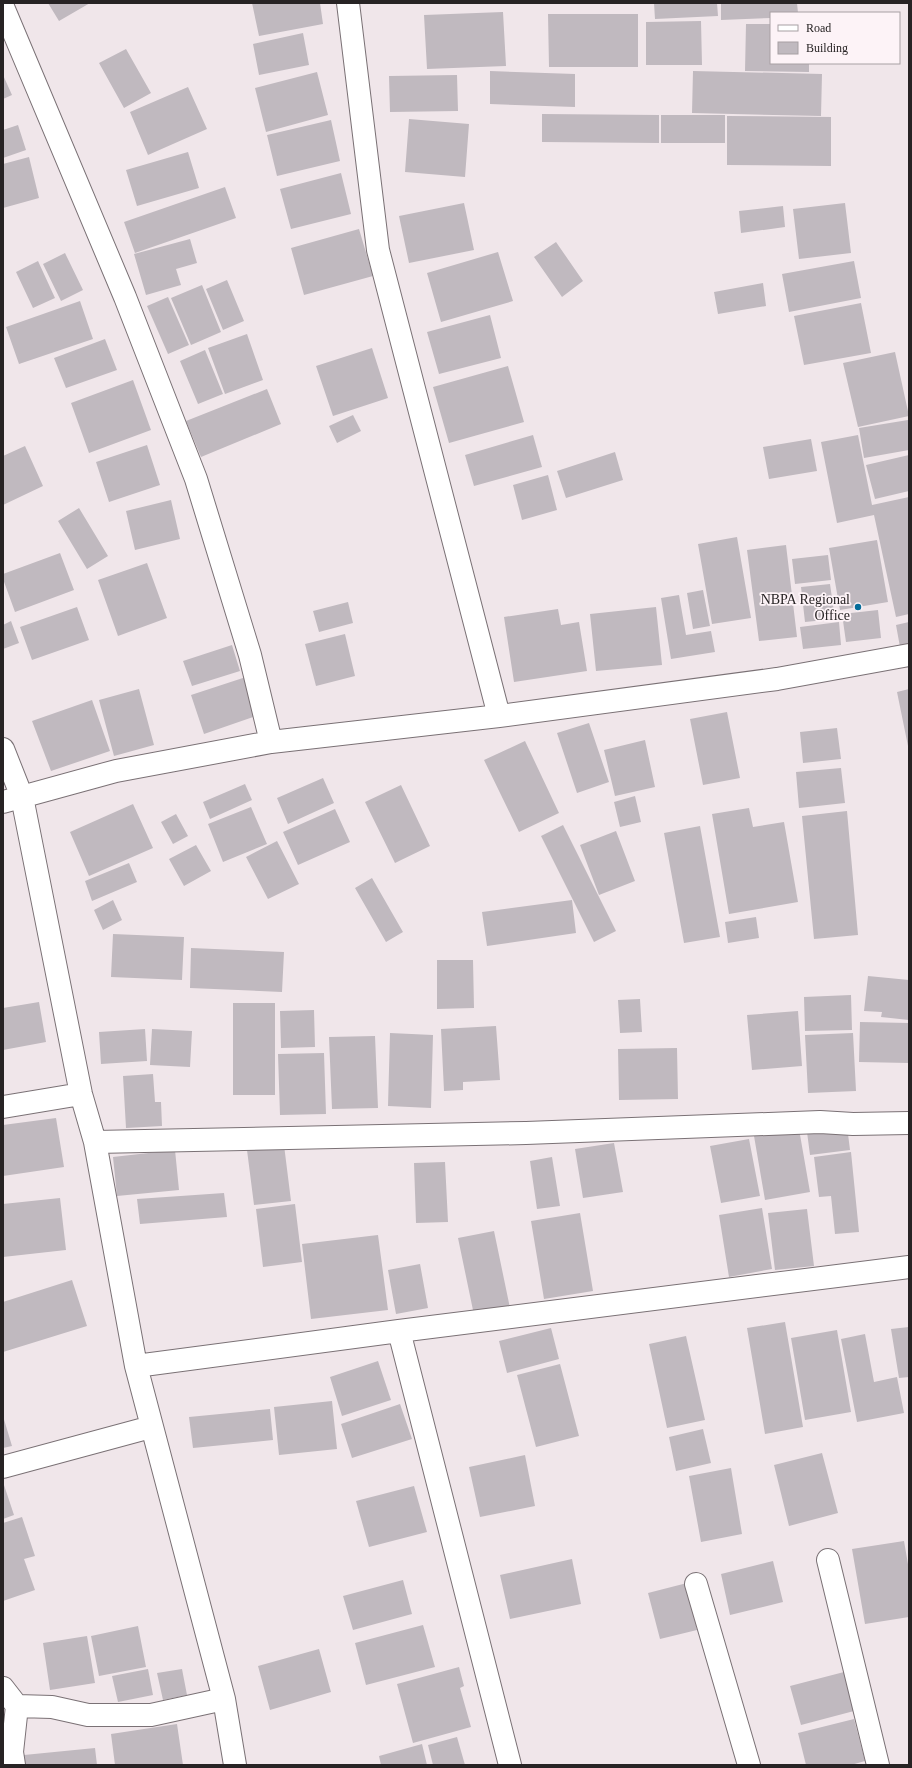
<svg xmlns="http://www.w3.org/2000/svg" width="912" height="1768" viewBox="0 0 912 1768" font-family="'Times New Roman',serif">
<rect width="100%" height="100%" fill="#f0e6ea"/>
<path fill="#c0b9bf" d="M48,3H90L59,21Z
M252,3H320L323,24L259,36Z
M654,3H717L718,16L655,19Z
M721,3H797L798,13H771V18L721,20Z
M503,12L506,66L427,69L424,15Z
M548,14H638V67H549Z
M701,21L702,65H646V22Z
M746,24H771V63H809V72L745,71Z
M303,33L309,65L259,75L253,44Z
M126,49L151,93L124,108L99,63Z
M490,71L575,74V107L490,104Z
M693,71L822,74L821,116L692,113Z
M317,72L328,115L266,132L255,88Z
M3,75L12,95L3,99Z
M457,75L458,111L390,112L389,76Z
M188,87L207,129L148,155L130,112Z
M542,114L659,115V143L542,142Z
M661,115H725V143H661Z
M727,116L831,117V166L727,165Z
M409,119L469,124L465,177L405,172Z
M331,120L340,161L277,176L267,135Z
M18,125L26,150L3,158V130Z
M188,152L199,188L137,206L126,170Z
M29,157L39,198L3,208V164Z
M341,173L351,214L291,229L280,189Z
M225,187L236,218L135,253L124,222Z
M464,203L474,250L409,263L399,216Z
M845,203L851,253L799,259L793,209Z
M783,206L785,227L741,233L739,211Z
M359,229L373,276L304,295L291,248Z
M190,239L197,263L176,269L181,285L146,295L134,254Z
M556,242L583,281L562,297L534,257Z
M498,252L513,301L441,322L427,273Z
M65,253L83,290L61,301L43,264Z
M38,261L55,298L33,308L16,272Z
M854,261L861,298L789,312L782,274Z
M227,280L244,321L223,330L206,289Z
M763,283L766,306L718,314L714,292Z
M202,285L221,332L191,345L171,298Z
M168,297L189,345L168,354L147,306Z
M80,301L93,339L19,364L6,327Z
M861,303L871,353L804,365L794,316Z
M490,315L501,358L439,374L427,332Z
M247,334L263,380L225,394L208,348Z
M105,339L117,370L66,388L54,358Z
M372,348L388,398L333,416L316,366Z
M205,350L223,394L198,404L180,361Z
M895,352L909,416L858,427L843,363Z
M508,366L524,422L449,443L433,387Z
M133,380L151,430L89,453L71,403Z
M267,389L281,424L201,457L186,421Z
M353,415L361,431L337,443L329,426Z
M908,420L909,450L864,458L859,428Z
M533,435L542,467L474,486L465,455Z
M858,435L872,505L909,497V614L896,617L874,515L837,523L821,442Z
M811,439L817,471L769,479L763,447Z
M147,445L160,485L109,502L96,462Z
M25,446L43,486L3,505V456Z
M615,452L623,480L566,498L557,471Z
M909,455V491L875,499L866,465Z
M548,475L557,510L522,520L513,485Z
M171,500L180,539L135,550L126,511Z
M79,508L108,556L87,569L58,521Z
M737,537L751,618L712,624L698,544Z
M877,540L888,602L840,610L829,548Z
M786,545L797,637L759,641L747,550Z
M60,553L74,590L15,612L3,579V574Z
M828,555L831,580L795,584L792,559Z
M147,563L167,618L118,636L98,580Z
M830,584L835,619L805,622L801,587Z
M703,590L710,626L693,629L687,593Z
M679,595L686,635L711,631L715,652L671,659L661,598Z
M348,602L353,623L319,632L313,611Z
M77,607L89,640L32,660L20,627Z
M656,607L662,665L596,671L590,614Z
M558,609L561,625L579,622L587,671L514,682L504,617Z
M878,610L881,638L846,642L842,614Z
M11,621L19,643L3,649V625Z
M839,622L841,645L803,649L800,627Z
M909,622V657L902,658L896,625Z
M345,634L355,676L316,686L305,644Z
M232,645L240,671L192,686L183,661Z
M249,676L262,714L204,734L191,695Z
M139,689L154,745L114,756L99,700Z
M909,689V746H908L897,692Z
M92,700L110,751L51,771L32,721Z
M727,712L740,778L703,785L690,719Z
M589,723L609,782L577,793L557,733Z
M837,728L841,759L803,763L800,732Z
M645,740L655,787L615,796L604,750Z
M525,741L559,813L519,832L484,760Z
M841,768L845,803L799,808L796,772Z
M323,778L334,803L288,824L277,798Z
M245,784L252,800L210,819L203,802Z
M401,785L430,846L395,863L365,802Z
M635,796L641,822L620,827L614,802Z
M133,804L153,848L89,876L70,832Z
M251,807L267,844L223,862L208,824Z
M749,808L753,827L784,822L798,902L729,914L712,814Z
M335,809L350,842L298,865L283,832Z
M847,811L858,935L814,939L802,816Z
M176,814L188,836L173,844L161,822Z
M563,825L616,931L594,942L541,836Z
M700,826L720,937L684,943L664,833Z
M616,831L635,881L599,895L580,845Z
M277,841L299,884L268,899L246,857Z
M196,845L211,871L184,886L169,859Z
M129,863L137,882L92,901L85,881Z
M372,878L403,932L386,942L355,888Z
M113,900L122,920L103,930L94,910Z
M572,900L576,933L487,946L482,912Z
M756,917L759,938L728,943L725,922Z
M113,934L184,937L182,980L111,977Z
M191,948L284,952L282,992L190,988Z
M437,960H473L474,1008L437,1009Z
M868,976L909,980V1020L881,1017L882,1012L864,1011Z
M851,995L852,1030L805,1031L804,997Z
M640,999L642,1032L620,1033L618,1000Z
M39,1002L46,1042L3,1050V1008Z
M233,1003H275V1095H233Z
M314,1010L315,1047L281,1048L280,1011Z
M798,1011L802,1066L752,1070L747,1015Z
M860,1022L909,1023V1063L859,1062Z
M496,1026L500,1080L463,1082V1090L444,1091L441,1029Z
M145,1029L147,1061L101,1064L99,1032Z
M152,1029L192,1031L190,1067L150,1065Z
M390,1033L433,1035L431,1108L388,1106Z
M853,1033L856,1091L808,1093L805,1035Z
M375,1036L378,1108L332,1109L329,1037Z
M677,1048L678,1099L619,1100L618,1049Z
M324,1053L326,1114L280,1115L278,1054Z
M153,1074L155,1102H161L162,1126L126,1128L123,1076Z
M56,1118L64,1167L3,1176V1125Z
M847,1126L850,1150L810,1155L807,1132Z
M799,1129L810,1192L765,1200L754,1136Z
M749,1139L760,1196L721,1203L710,1146Z
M614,1143L623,1192L583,1198L575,1149Z
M284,1145L291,1201L254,1205L247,1150Z
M175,1150L179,1190L117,1196L113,1157Z
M851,1152L859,1232L835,1234L831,1196L819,1197L814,1157Z
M552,1157L560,1206L537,1209L530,1161Z
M445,1162L448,1222L416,1223L414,1163Z
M224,1193L227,1217L140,1224L137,1199Z
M60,1198L66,1250L3,1257V1204Z
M295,1204L302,1262L263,1267L256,1209Z
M762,1208L772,1269L729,1277L719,1215Z
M807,1209L814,1266L775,1270L768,1213Z
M580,1213L593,1291L544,1299L531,1221Z
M494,1231L510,1308L474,1315L458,1238Z
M378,1235L388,1310L311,1319L302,1244Z
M420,1264L428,1308L396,1314L388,1270Z
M72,1280L87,1326L3,1352V1302Z
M785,1322L803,1427L765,1434L747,1328Z
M909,1327V1377L899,1378L891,1329Z
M551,1328L559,1359L507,1373L499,1341Z
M837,1330L851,1412L805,1420L791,1338Z
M865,1334L874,1382L897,1377L904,1413L857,1422L841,1339Z
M686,1336L705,1420L667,1428L649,1344Z
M378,1361L391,1400L342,1416L330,1377Z
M560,1364L579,1436L536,1447L517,1375Z
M332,1401L337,1449L279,1455L274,1407Z
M400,1404L412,1439L352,1458L341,1424Z
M270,1409L273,1440L193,1448L189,1417Z
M3,1416L12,1446L3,1448Z
M703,1429L711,1463L676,1471L669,1437Z
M822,1453L838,1513L789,1526L774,1465Z
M525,1455L535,1506L480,1517L469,1467Z
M731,1468L742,1534L701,1542L689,1476Z
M3,1482L14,1515L3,1519Z
M414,1486L427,1532L369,1547L356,1501Z
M22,1517L35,1556L24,1559L35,1590L3,1601V1523Z
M904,1541L909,1570V1617L865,1624L852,1549Z
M572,1559L581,1604L510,1619L500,1575Z
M773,1561L783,1602L730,1615L721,1574Z
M403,1580L412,1614L353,1630L343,1596Z
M687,1583L697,1630L660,1639L648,1593Z
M423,1625L435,1667L366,1685L355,1643Z
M138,1626L146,1667L99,1676L91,1636Z
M87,1636L95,1683L50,1690L43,1643Z
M319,1649L331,1692L270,1710L258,1666Z
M459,1667L464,1686L460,1688L471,1727L413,1743L397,1684Z
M148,1669L153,1695L118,1702L112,1676Z
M182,1669L187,1695L163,1700L157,1673Z
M844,1672L854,1711L801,1725L790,1686Z
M854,1719L865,1761L851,1765H806L798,1733Z
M177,1724L183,1765H115L111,1734Z
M457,1737L465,1765H433L428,1745Z
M422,1744L427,1765H381L379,1756Z
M95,1748L97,1765H25L24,1755Z"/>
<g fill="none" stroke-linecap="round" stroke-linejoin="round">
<defs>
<path id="minor" d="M348,3L378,250L499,716
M3,7L125,297L196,479L250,655L271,742
M3,749L22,797L81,1094L95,1142L136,1366L224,1699L235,1765
M3,802L116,771L271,742L499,716L777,679L909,655
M3,1107L81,1094
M95,1142L526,1133L820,1122L853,1124L909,1123
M399,1331L510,1765
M136,1366L399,1331L909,1267
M3,1467L151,1427
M828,1560L878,1765
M696,1584L749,1765
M3,1688L17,1706
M14,1765L12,1752L17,1706L52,1707L88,1715H151L224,1699"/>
</defs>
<use href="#minor" stroke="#7a7175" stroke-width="24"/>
<use href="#minor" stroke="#fff" stroke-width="22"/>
</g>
<circle fill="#066d9a" stroke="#fdf3f7" stroke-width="1.5" cx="858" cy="607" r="4"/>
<g text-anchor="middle" stroke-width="3.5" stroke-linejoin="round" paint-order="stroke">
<g font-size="14" fill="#272324" stroke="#fdf3f7" text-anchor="end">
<text x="850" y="604">NBPA Regional<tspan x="850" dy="16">Office</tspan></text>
</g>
</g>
<rect width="912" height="1768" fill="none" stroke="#272324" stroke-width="8"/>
<rect x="770" y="12" width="130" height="52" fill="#fdf3f7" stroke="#a7a0a3"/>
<rect x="778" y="25" width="20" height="6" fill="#ffffff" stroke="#a7a0a3"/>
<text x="806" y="32" font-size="12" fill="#272324">Road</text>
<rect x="778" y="42" width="20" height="12" fill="#c0b9bf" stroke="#a7a0a3"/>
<text x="806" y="52" font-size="12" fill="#272324">Building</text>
</svg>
